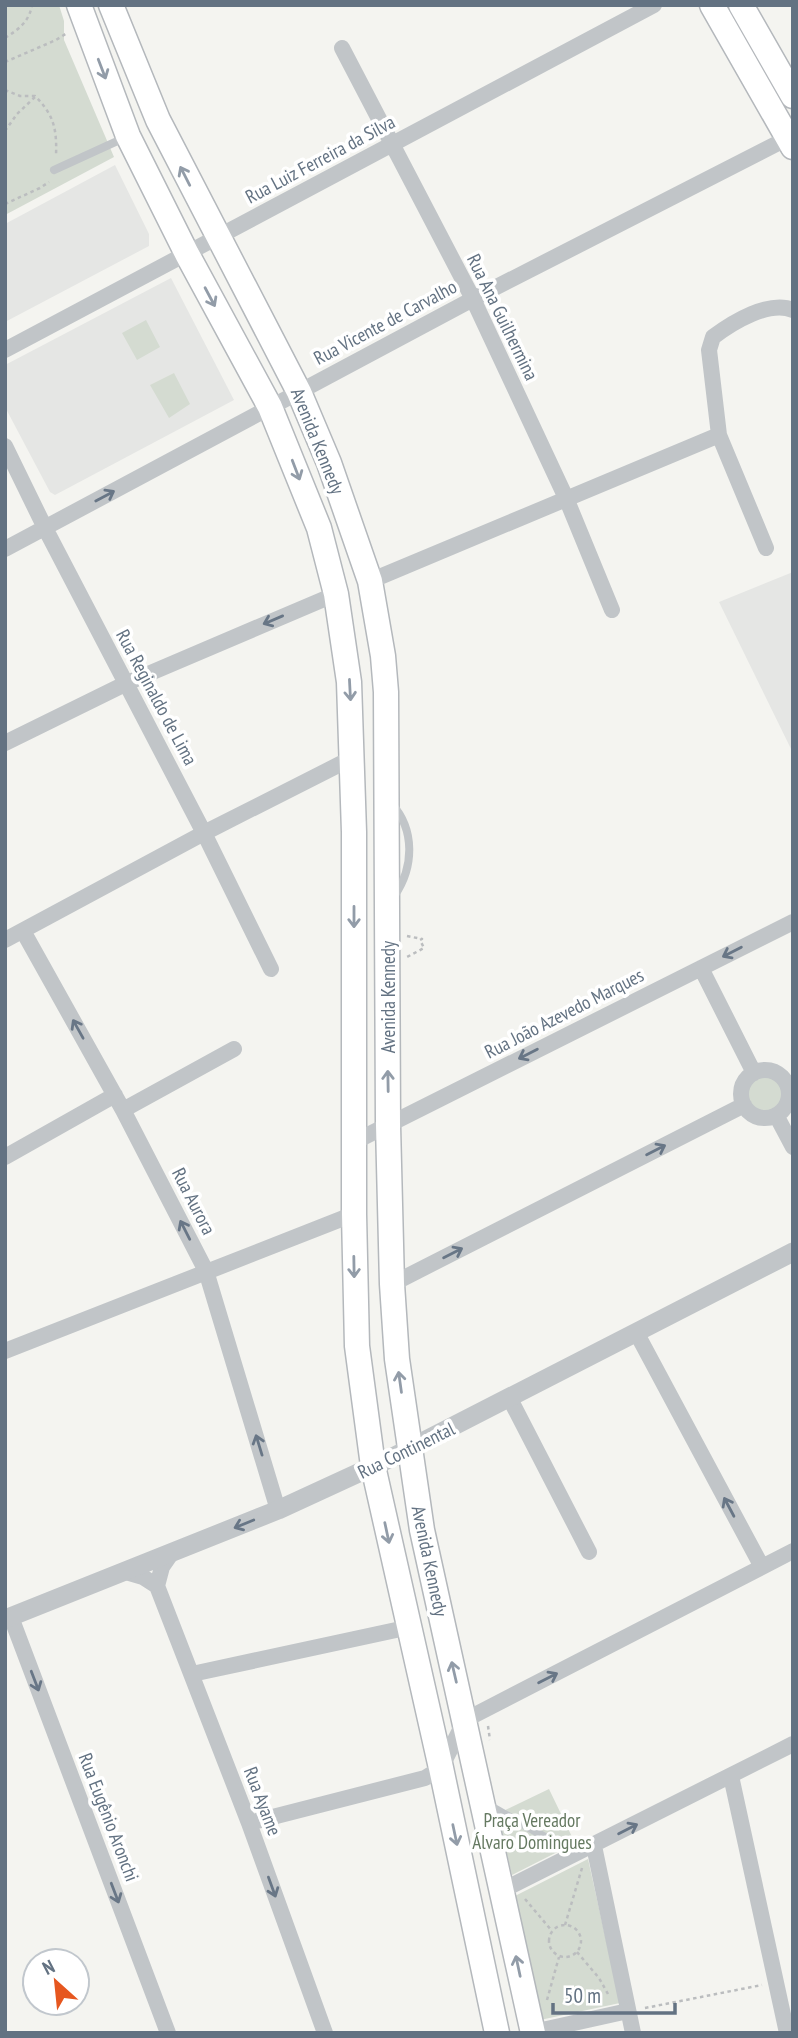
<svg xmlns="http://www.w3.org/2000/svg" width="798" height="2038" viewBox="0 0 798 2038" font-family="'PT Sans Narrow',sans-serif">
<rect width="100%" height="100%" fill="#f4f4f0"/>
<path fill="#e5e6e4" d="M115,165L149,234V246L5,322V224Z
M171,278L234,400L55,495L50,492L5,407V365Z
M793,572V753L719,602Z"/>
<path fill="#d4dbd1" d="M5,5H59L64,21V40L114,157L5,215Z
M146,320L160,347L137,360L122,333Z
M174,373L190,404L169,418L150,385Z
M747 1094a18 18 0 1 1 36 0a18 18 0 1 1-36 0Z
M549,1789L575,1843L512,1875L497,1814Z
M588,1859L620,2003L540,2020L513,1897Z"/>
<g fill="none" stroke-linecap="round" stroke-linejoin="round">
<defs>
<path id="primary" d="M79,5L128,136L187,254L270,407L319,528L336,594L349,682L354,832V1214L357,1346L373,1466L441,1768L497,2033
M111,5L158,120L299,392L329,463L370,581L383,656L386,692L388,1125L392,1284L397,1359L422,1530L533,2033
M712,5L793,147
M741,5L793,96"/>
</defs>
<use href="#primary" stroke="#b4b8bc" stroke-width="27"/>
<path stroke="#bbbdbf" stroke-width="2.5" stroke-dasharray="3.5 3.5" stroke-linecap="butt" d="M5,38C19,29 29,22 32,5
M5,62L56,40L67,33
M5,90L20,96H35C54,115 57,129 56,156
M5,131L17,114L35,97
M5,204L40,188L49,182
M407,936L422,939L420,940L424,948L407,957
M488,1726L490,1740
M525,1899L552,1931
M565,1925L582,1868
M549 1941a16 16 0 1 1 32 0a16 16 0 1 1-32 0Z
M577,1952L599,1978L608,1994
M547,2000L559,1957
M645,2008L762,1985"/>
<path stroke="#c1c5c8" stroke-width="8" d="M54,170L124,138
M392,804C415,830 414,867 395,895
M487,1804L573,1853"/>
<path stroke="#c1c5c8" stroke-width="16" d="M342,48L473,299L566,498L612,610
M5,350L654,5
M5,446L45,528L204,833L271,969
M766,548L719,435L709,350L713,337C733,322 769,300 793,310
M5,549L473,299L788,138
M370,581L719,435
M5,743L127,683L336,594
M23,931L123,1110L206,1271L278,1510
M5,940L204,833L352,758
M701,968L754,1073
M741 1094a24 24 0 1 1 48 0a24 24 0 1 1-48 0Z
M123,1110L234,1049
M776,1115L793,1147
M354,1142L793,922
M5,1157L115,1095
M392,1284L744,1105
M636,1332L762,1567
M5,1351L354,1214
M509,1397L589,1552
M171,1554L162,1567L157,1586L249,1823L325,2033
M126,1572L143,1577L157,1586
M11,1617L168,2033
M192,1674L410,1627
M731,1776L787,2033
M249,1823L425,1778L441,1768L465,1720L793,1551
M594,1846L633,2033
M501,1891L793,1744
M533,2032L628,2011"/>
<path stroke="#c1c5c8" stroke-width="19" d="M5,1619L278,1510L393,1457L793,1252"/>
<use href="#primary" stroke="#fff" stroke-width="24"/>
</g>
<defs><path id="oneway-shaft" d="M-6 0H5M1.5-3L5.5 0L1.5 3" fill="none" stroke-width="1.6" stroke-linecap="round" stroke-linejoin="round" transform="scale(1.75)"/></defs>
<g stroke="#929ca8">
<use href="#oneway-shaft" transform="translate(102 69) rotate(69)"/>
<use href="#oneway-shaft" transform="translate(185 176) rotate(-117)"/>
<use href="#oneway-shaft" transform="translate(210 297) rotate(62)"/>
<use href="#oneway-shaft" transform="translate(296 470) rotate(69)"/>
<use href="#oneway-shaft" transform="translate(350 690) rotate(87)"/>
<use href="#oneway-shaft" transform="translate(354 917) rotate(90)"/>
<use href="#oneway-shaft" transform="translate(388 1081) rotate(-91)"/>
<use href="#oneway-shaft" transform="translate(354 1267) rotate(89)"/>
<use href="#oneway-shaft" transform="translate(400 1382) rotate(-98)"/>
<use href="#oneway-shaft" transform="translate(387 1533) rotate(78)"/>
<use href="#oneway-shaft" transform="translate(454 1672) rotate(-103)"/>
<use href="#oneway-shaft" transform="translate(455 1835) rotate(78)"/>
<use href="#oneway-shaft" transform="translate(518 1966) rotate(-102)"/>
</g>
<g stroke="#687686">
<use href="#oneway-shaft" transform="translate(105 496) rotate(-28)"/>
<use href="#oneway-shaft" transform="translate(273 620) rotate(157)"/>
<use href="#oneway-shaft" transform="translate(732 952) rotate(153)"/>
<use href="#oneway-shaft" transform="translate(78 1029) rotate(-119)"/>
<use href="#oneway-shaft" transform="translate(528 1054) rotate(153)"/>
<use href="#oneway-shaft" transform="translate(656 1150) rotate(-27)"/>
<use href="#oneway-shaft" transform="translate(185 1230) rotate(-117)"/>
<use href="#oneway-shaft" transform="translate(453 1253) rotate(-27)"/>
<use href="#oneway-shaft" transform="translate(259 1445) rotate(-107)"/>
<use href="#oneway-shaft" transform="translate(729 1507) rotate(-118)"/>
<use href="#oneway-shaft" transform="translate(244 1524) rotate(158)"/>
<use href="#oneway-shaft" transform="translate(548 1678) rotate(-27)"/>
<use href="#oneway-shaft" transform="translate(35 1681) rotate(69)"/>
<use href="#oneway-shaft" transform="translate(628 1829) rotate(-27)"/>
<use href="#oneway-shaft" transform="translate(272 1887) rotate(70)"/>
<use href="#oneway-shaft" transform="translate(115 1893) rotate(69)"/>
</g>
<g text-anchor="middle" stroke-width="7" stroke-linejoin="round" paint-order="stroke">
<g font-size="19" fill="#637282" stroke="#fff">
<text transform="translate(320 159) rotate(-28)" y="7">Rua Luiz Ferreira da Silva</text>
<text transform="translate(503 317) rotate(64)" y="7">Rua Ana Guilhermina</text>
<text transform="translate(385 322) rotate(-28)" y="7">Rua Vicente de Carvalho</text>
<text transform="translate(318 441) rotate(68)" y="7">Avenida Kennedy</text>
<text transform="translate(157 697) rotate(62)" y="7">Rua Reginaldo de Lima</text>
<text transform="translate(388 997) rotate(-90)" y="7">Avenida Kennedy</text>
<text transform="translate(564 1013) rotate(-27)" y="7">Rua João Azevedo Marques</text>
<text transform="translate(194 1201) rotate(63)" y="7">Rua Aurora</text>
<text transform="translate(406 1450) rotate(-26)" y="7">Rua Continental</text>
<text transform="translate(430 1561) rotate(78)" y="7">Avenida Kennedy</text>
<text transform="translate(263 1801) rotate(69)" y="7">Rua Ayame</text>
<text transform="translate(109 1817) rotate(69)" y="7">Rua Eugênio Aronchi</text>
</g>
<g font-size="19" fill="#657961" stroke="#fff">
<text x="532" y="1827">Praça Vereador<tspan x="532" dy="22">Álvaro Domingues</tspan></text>
</g>
</g>
<rect width="798" height="2038" fill="none" stroke="#637282" stroke-width="14"/>
<g transform="translate(56 1982) rotate(333)"><circle r="33" fill="#ffffff" stroke="#c1c7cd" stroke-width="2"/>
<path d="M0-5L12 26L0 18L-12 26Z" fill="#e6571f"/>
<text y="-10" font-size="19" font-weight="bold" text-anchor="middle" fill="#637282">N</text>
</g>
<path d="M553 2003v10h122v-10" fill="none" stroke="#637282" stroke-width="3.5"/>
<text x="564" y="2003" font-size="21" fill="#637282" stroke="#ffffff" stroke-width="5" paint-order="stroke">50 m</text>
</svg>
